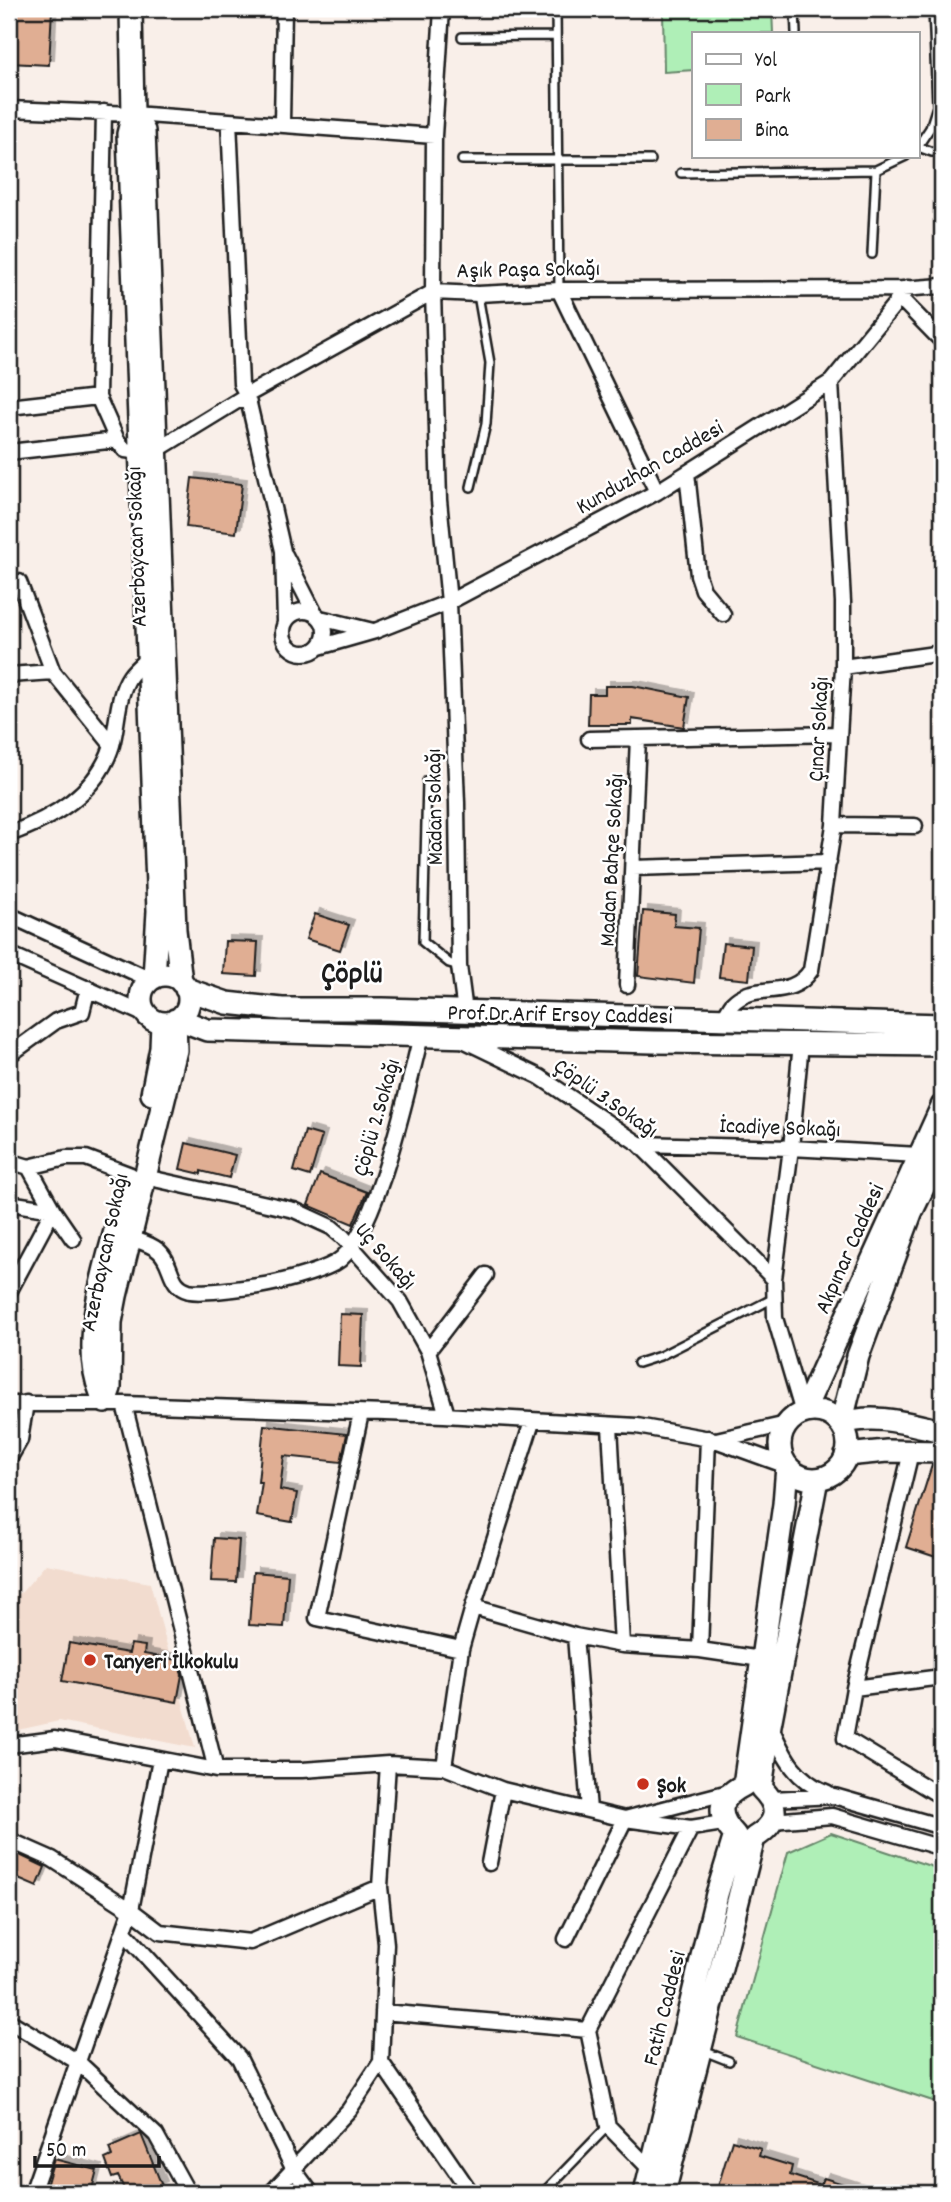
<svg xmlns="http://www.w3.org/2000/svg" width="951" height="2202" viewBox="0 0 951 2202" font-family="Dekko,sans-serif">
<defs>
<filter id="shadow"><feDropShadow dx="5" dy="-5" stdDeviation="0" flood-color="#0004"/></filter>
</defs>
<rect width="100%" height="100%" fill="#f9efe9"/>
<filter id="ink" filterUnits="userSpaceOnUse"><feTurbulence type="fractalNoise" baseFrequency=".0143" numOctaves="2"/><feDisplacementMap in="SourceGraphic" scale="14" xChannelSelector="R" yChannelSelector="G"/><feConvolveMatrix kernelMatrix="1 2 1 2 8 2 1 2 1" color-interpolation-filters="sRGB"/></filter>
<g filter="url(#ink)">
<path fill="#f2dccf" d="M46,1564L150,1583L195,1748L59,1721L9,1732V1600L22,1592Z"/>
<path fill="#afefb7" stroke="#66866a" stroke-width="2" d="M663,9H772L773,33H694V70L664,72Z
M831,1833L942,1870V2104L737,2037L788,1852Z"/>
<path fill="#e0ae93" stroke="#1c1c1c" stroke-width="2" filter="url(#shadow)" d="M9,9H52L49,65L9,63Z
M192,478L242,484L236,533L186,527Z
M605,686H633L689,697L684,727L632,719V725H588L589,694H605Z
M643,911L675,914L674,926L699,928L694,983L638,976Z
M315,914L349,925L340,950L306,939Z
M225,941L258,942L256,976L223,974Z
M723,943L752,946L749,980L719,977Z
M305,1131L322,1136L310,1176L294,1171Z
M186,1143L235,1155L229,1178L201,1171V1174L180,1169Z
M320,1174L367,1192L353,1224L308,1205Z
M340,1314L363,1315L361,1367L338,1366Z
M264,1425L347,1434L341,1462L284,1456L280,1490L297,1493L292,1522L257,1516L262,1482H258Z
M932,1465H942V1559L906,1547Z
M214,1538L239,1540L236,1582L211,1581Z
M253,1572L288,1575L284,1627L249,1625Z
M69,1643L129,1653L131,1644L145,1646L144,1654L178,1660L182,1675L177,1702L62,1681Z
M9,1850L45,1867L37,1887L9,1875Z
M141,2134L162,2186L144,2193H126L118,2176L112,2178L105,2159L112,2156L109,2148Z
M732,2140L761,2149L759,2156L792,2166L790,2175L821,2185L824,2178L862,2190L861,2193H716Z
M54,2159L97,2170L91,2193H44Z"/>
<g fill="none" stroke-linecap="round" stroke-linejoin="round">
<defs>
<path id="lane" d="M556,9L559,290
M795,9L796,33
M462,37L556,36
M918,146L930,128L937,106L933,9
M918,147L932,152L942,151
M462,160H651
M681,173L876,170L906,156
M872,254L876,170
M471,487L486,424L490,363L478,295
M427,781L423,942L449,963L459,966
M638,1363L660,1356L774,1298
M701,2050L729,2061
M543,2193L608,2126"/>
<path id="street" d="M442,9L434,136L433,292L439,500L449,602L457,803L459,966L465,1012
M9,109L133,114L434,136
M104,112L98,397L117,440L125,450L141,452L157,450L247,395L433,292L478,294L559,290L902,289L942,286
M229,121L241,384L247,395L283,551L285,622
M282,123L284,9
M559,290L657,492
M900,298L942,341
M9,407L98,397
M9,452L117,440
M687,473L698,575L703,590L723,614
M285,555L315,614
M19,582L53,672L112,745
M283 632a21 21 0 1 1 42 0a21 21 0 1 1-42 0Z
M320,618L373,631
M319,647L375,631L449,602L657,492L831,382L908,288
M843,667L942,653
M9,675L53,672
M589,739L839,734
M834,825L915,826
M9,834C52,819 98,792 112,745C118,723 117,695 130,676C135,669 143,663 149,657
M633,868L829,862
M9,915L151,980
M9,954L148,1016
M627,985L638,738
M723,1019C726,1014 729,1008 732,1004C754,980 791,1002 811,970L834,825L843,667V602L831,382
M463,1040L540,1077L639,1144L774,1279
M801,1043L791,1148L774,1279L775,1318L803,1413
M9,1055L56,1021L82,1012L88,988
M639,1144L791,1148L919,1155
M9,1161L29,1167L66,1158H86L131,1175
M29,1167L53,1210L73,1239
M145,1177L294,1210L331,1227L343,1237L400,1301L428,1351L447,1415
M9,1203L53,1210L9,1292
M130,1238C139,1241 151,1244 159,1251C173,1263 168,1286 189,1291C204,1294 242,1288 258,1286C278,1283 317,1273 335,1263C376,1241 409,1082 421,1036
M428,1351L486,1275
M9,1404H124L444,1415L637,1426L715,1440L787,1466
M124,1404L216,1770
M361,1413L317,1618L461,1649
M610,1426L622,1645
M716,1440L787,1424
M911,1452L854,1688L845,1738L942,1797
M9,1459L20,1440L26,1403
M473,1607L575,1636L622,1645L700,1650L761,1659
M575,1636L589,1810
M700,1650L708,1438
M854,1688L942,1677
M771,1727C784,1757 796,1781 828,1793
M9,1745L55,1739L216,1770H302L388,1764L444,1767L503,1790L625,1819L691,1828L723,1823
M388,1764L380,1887L386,1944L381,2062L471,2193
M444,1767L461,1649L473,1607L532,1422
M772,1799L834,1796L942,1827
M772,1821L832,1816L942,1848
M9,1840L52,1859L131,1910L160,1932L250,1942L380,1887
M489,1863L503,1790
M124,1932L239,2058L294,2170L311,2193
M566,1939L625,1819L729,1792
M383,2012L588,2030
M9,2021L78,2062L156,2135L188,2193
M651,2170L608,2126L588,2030L691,1828
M32,2193L131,1910L160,1760
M271,2193L349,2110L381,2062"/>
<path id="secondary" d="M131,9L133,114L128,134L158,911L154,978
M133,114L144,131L175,930L181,982
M141 999a24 24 0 1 1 48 0a24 24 0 1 1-48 0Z
M186,989L227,1003L282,1009H383L942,1025
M178,1019L207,1030L653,1042L942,1045
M152,1094L161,1048L162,1023
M101,1393C77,1337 112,1246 127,1189
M105,1402L110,1388L111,1322L116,1296L176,1050L175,1020
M780 1445a34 34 0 1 1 68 0a34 34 0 1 1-68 0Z
M803,1413L942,1106
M841,1424L858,1356L911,1213L942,1149
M841,1424C874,1412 909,1424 942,1431
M846,1455L887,1451L942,1452
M645,2193L717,1894L735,1835C715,1814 718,1798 744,1785L784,1504L787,1466
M664,2193L754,1838C778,1823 781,1808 761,1788L770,1725L817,1479"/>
</defs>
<use href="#lane" stroke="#1c1c1c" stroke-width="12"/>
<use href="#street" stroke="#1c1c1c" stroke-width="19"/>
<use href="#secondary" stroke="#1c1c1c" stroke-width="26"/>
<use href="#lane" stroke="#fff" stroke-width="7"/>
<use href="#street" stroke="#fff" stroke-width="14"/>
<use href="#secondary" stroke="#fff" stroke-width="21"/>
</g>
</g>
<g fill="#c8321e" stroke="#fff" stroke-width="2.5">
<circle cx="90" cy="1660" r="7"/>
<circle cx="643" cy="1784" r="7"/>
</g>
<g text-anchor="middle" stroke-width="5" stroke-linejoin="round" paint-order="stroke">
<g font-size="23" fill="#1c1c1c" stroke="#fff">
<text transform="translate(528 268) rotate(-1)" y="8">Aşık Paşa Sokağı</text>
<text transform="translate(649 466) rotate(-30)" y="8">Kunduzhan Caddesi</text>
<text transform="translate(135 547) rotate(-92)" y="8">Azerbaycan Sokağı</text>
<text transform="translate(817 729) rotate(-87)" y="8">Çınar Sokağı</text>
<text transform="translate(433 807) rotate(-91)" y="8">Madan Sokağı</text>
<text transform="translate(610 860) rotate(-87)" y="8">Madan Bahçe Sokağı</text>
<text transform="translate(560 1013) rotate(1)" y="8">Prof.Dr.Arif Ersoy Caddesi</text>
<text transform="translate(607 1097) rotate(35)" y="8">Çöplü 3.Sokağı</text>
<text transform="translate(375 1117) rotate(-74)" y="8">Çöplü 2.Sokağı</text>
<text transform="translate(780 1126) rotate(2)" y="8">İcadiye Sokağı</text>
<text transform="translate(848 1248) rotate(-66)" y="8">Akpınar Caddesi</text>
<text transform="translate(103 1252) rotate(-78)" y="8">Azerbaycan Sokağı</text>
<text transform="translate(387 1255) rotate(49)" y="8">Uç Sokağı</text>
<text transform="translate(663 2008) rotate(-76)" y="8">Fatih Caddesi</text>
</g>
<g font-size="23" font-weight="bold" fill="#1c1c1c" stroke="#fff" text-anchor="start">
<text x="104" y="1668">Tanyeri İlkokulu</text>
<text x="657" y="1792">Şok</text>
</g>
<g font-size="30" font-weight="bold" fill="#1c1c1c" stroke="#fff">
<text x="352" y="982">Çöplü</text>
</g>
</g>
<rect width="951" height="2202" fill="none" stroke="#fff" stroke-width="35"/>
<rect x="18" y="18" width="916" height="2167" fill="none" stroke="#1c1c1c" stroke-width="2.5" filter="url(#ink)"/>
<rect x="692" y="32" width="228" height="126" fill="#ffffff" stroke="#a4a4a4" stroke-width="2"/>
<rect x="706" y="54" width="35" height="10" fill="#ffffff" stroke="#a4a4a4" stroke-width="2"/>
<text x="755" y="66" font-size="21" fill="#1c1c1c">Yol</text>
<rect x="706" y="84" width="35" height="21" fill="#afefb7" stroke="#a4a4a4" stroke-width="2"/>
<text x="755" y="102" font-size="21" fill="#1c1c1c">Park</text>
<rect x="706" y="119" width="35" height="21" fill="#e0ae93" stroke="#a4a4a4" stroke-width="2"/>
<text x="755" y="136" font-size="21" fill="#1c1c1c">Bina</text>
<path d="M35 2156v10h124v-10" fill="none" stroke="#1c1c1c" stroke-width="3.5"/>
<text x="46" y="2156" font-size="21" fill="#1c1c1c" stroke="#ffffff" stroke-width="5" paint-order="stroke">50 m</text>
</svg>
